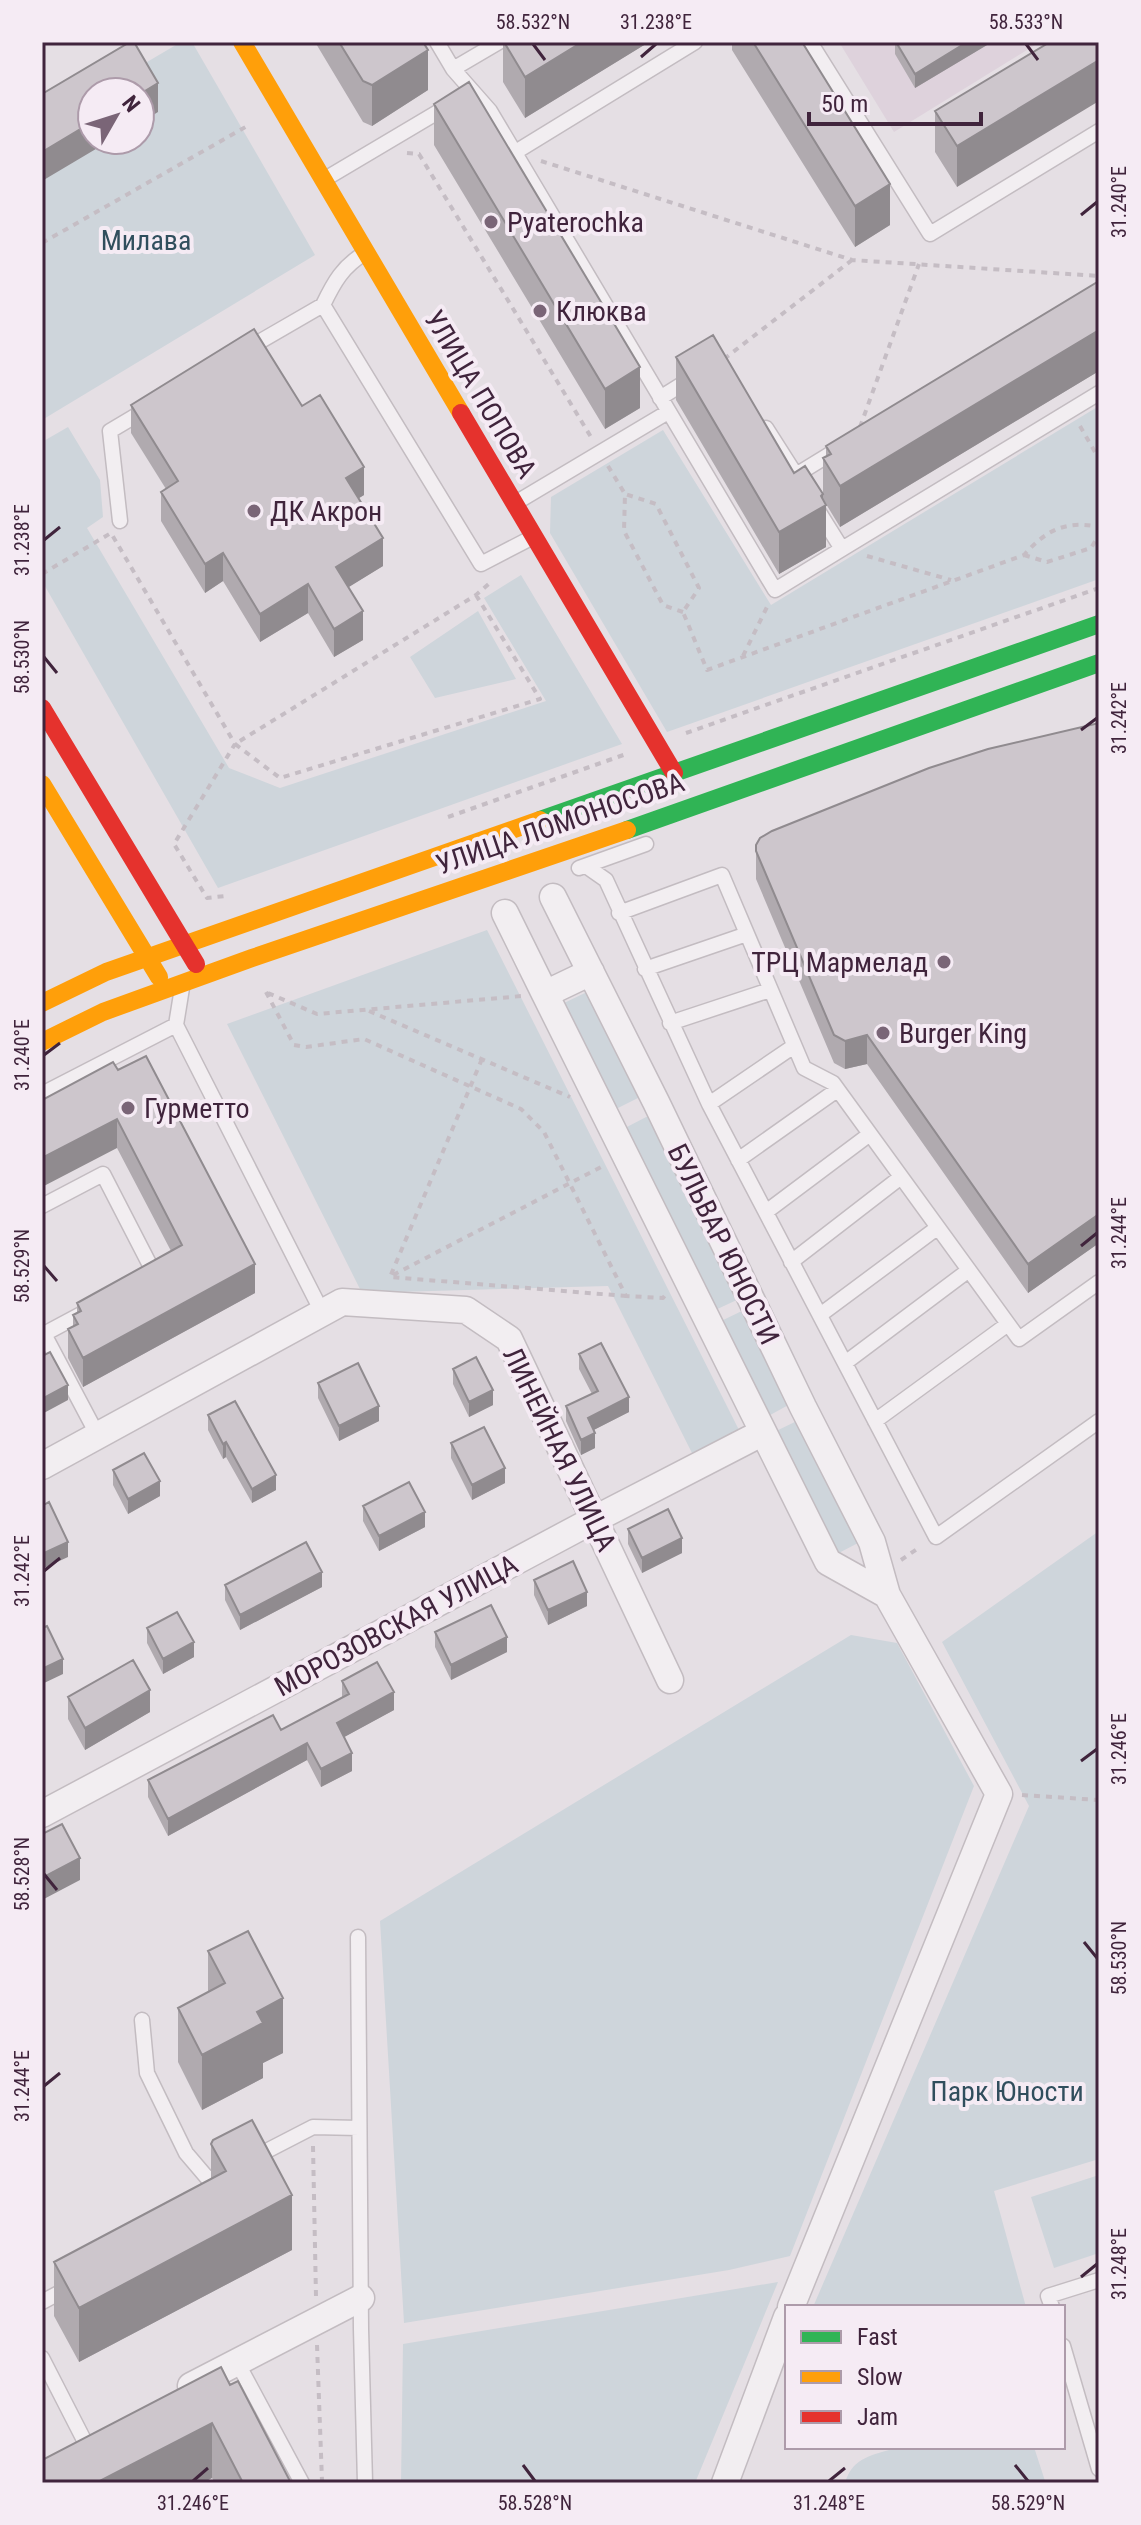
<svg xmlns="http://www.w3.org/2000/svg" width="1141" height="2525" viewBox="0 0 1141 2525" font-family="'Roboto Condensed',sans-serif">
<rect width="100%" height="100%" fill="#e5dfe4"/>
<path fill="#ded2dc" d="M839,42H1040L894,132Z"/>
<path fill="#ced5db" d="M181,42H192L315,255L42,420V124L92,140H140V92H96Z
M1099,406V579L667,732L550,533L551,497L663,430L771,605Z
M68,427L100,480L103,517L87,528L229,768L280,788L546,701L484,598L521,575L622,744L218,888L42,581V442Z
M478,611L516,679L435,698L410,657Z
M487,930L740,1432L693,1455L608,1286L362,1293L227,1024Z
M589,991L642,1096L614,1110L562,1004Z
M652,1114L741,1298L711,1312L623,1129Z
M746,1309L792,1403L763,1419L717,1323Z
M801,1419L860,1542L831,1557L772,1433Z
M1099,1531V2159L994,2191L1026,2307H813L1029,1806L942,1642Z
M851,1635L897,1643L974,1786L790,2256L729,2270L404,2323L380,1921Z
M1099,2175V2253L1054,2268L1031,2197Z
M778,2282L695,2483H401L403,2344Z
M899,2447H1034L1045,2481L845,2483C853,2456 874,2455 899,2447Z"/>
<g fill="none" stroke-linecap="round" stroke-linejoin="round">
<defs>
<path id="lane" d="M437,42L453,69L490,111L775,590L842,549
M810,42L930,234L1099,131
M453,69L499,42
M514,153L695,42
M325,179L448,106
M365,253C343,266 334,282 323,305L481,564L533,537
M247,349L323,305
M660,398L692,378
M766,428L796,475
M798,478L796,475L840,448
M517,502L668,412
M817,509L842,549L1099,393
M120,521L110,431L147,409
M586,866L606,880L709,1104L936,1537L1099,1421
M579,868L646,844
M619,913L722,875L804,1068L833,1083L1019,1339L1099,1282
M645,969L747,934
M182,988L176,1025L322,1312
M670,1023L770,990
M42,1094L176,1025
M709,1104L794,1046
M738,1160L837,1090
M42,1206L103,1174L155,1275L151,1277
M766,1212L870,1134
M791,1262L901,1177
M87,1311L44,1334L98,1436
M820,1315L937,1228
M845,1363L969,1270
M875,1421L1008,1324
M358,1937L361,2329L365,2483
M142,2020L147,2073L186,2153L209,2180L229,2170
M251,2159L313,2127L359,2128
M42,2302L70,2287
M1052,2307L1048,2296L1099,2280
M1063,2346L1099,2469
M42,2358L85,2442
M237,2362L302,2483"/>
<path id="street" d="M553,897L656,1102L803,1407L872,1542L887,1595
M505,913L545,994L591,972
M545,994L828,1562L887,1595L999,1794L791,2307
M42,1466L342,1302L466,1310L509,1339L670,1680
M42,1814L595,1519L750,1439
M191,2386L361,2298
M725,2483L787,2317"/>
</defs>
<use href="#lane" stroke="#c3bcc1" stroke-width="17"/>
<use href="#street" stroke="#c3bcc1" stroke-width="29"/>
<path stroke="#c5bdc4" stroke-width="4" stroke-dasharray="6 6" stroke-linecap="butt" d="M407,153L419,154L591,437
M541,161L852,260L1099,276
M42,243L249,125
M724,359L852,260
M1080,426L1099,459
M860,427L919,264
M608,466L625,494
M1024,555L1047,562L1091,548L1099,535
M867,556L951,580
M42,574L111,533L235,744L174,844L207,898L225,896
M476,595L540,699L280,778L235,744L476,595L492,581
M683,612L663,605L624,531L625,494L656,504L699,588L683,612L707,670L1024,555C1046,530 1066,520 1099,527
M743,656L767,607
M686,733L1099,588
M448,817L629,753
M266,992L294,1045L306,1047L364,1039L521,1109L544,1132L626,1296L663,1298L667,1293
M268,993L317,1014L522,996
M369,1011L570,1097
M482,1059L390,1277L626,1296
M393,1275L605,1165
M901,1560L920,1547
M1022,1795L1099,1800
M313,2146L316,2297
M317,2345L322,2481"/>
<use href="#lane" stroke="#f2eef1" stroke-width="14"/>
<use href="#street" stroke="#f2eef1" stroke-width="26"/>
<path stroke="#30b455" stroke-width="18" d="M540,820L1099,624
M627,830L1099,663"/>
<path stroke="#ff9f0a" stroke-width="18" d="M242,42L461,413
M42,784L159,977
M42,1003L106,972L540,820
M42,1042L103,1012L252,958L627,830"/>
<path stroke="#e5322d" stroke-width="18" d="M461,413L674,773
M42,708L196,964"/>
</g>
<path fill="#b0aaaf" d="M315,42H423L428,90L372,126L363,122Z
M503,42H649L525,118L503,82Z
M732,42H802L890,225L855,247L732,50Z
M895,42H992L915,88L895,54Z
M1050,42L957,187L935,152V111Z
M434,104L640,408L605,429L434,145Z
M1099,281V371L840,527L823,499V458L826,456V446Z
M676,357L794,473L823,499L826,547L779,574L676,400Z
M131,405L302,406L364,495L359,498L383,566L348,587L363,640L334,657L308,613L260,642L223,581L205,593L161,521V492L166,489L131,433Z
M1099,723V1243L1028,1293L867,1064L845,1069L834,1063L756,879V845Z
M113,1062L255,1293L83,1387L68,1358V1329L73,1326V1315L77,1313V1303L171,1251L117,1148Z
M579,1354L629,1412L593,1430L595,1448L581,1455L566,1421V1406L592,1394L579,1369Z
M453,1369L493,1405L469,1417L453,1384Z
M318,1383L379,1421L339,1441L318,1398Z
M208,1415L276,1490L252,1503L226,1457L223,1459L208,1430Z
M451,1443L505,1483L472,1500L451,1458Z
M113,1470L160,1496L128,1514L113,1485Z
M363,1506L425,1527L379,1551L363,1521Z
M628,1529L682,1553L642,1573L628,1544Z
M534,1580L587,1606L548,1625L534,1595Z
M225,1585L322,1587L240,1630L225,1600Z
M147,1628L194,1657L163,1674L147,1643Z
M435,1632L507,1652L451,1680L435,1647Z
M342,1681L394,1710L344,1737L352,1771L321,1787L307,1760L168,1836L148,1797V1780L281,1730L342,1698Z
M68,1697L150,1712L85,1750L68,1719Z
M208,1951L283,2053L263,2063V2078L202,2110L178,2062V2008L208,1992Z
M211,2144L292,2250L79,2362L54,2316V2262L211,2179Z
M230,2385L291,2483H215L212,2478L42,2483Z"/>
<path fill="#908b8f" d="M582,42H649L525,118V77Z
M967,42H992L915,88V74Z
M428,50V90L372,126V85Z
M1099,60V101L957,187V146Z
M158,83V112L140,123V94Z
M92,122V140H111L42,181V152Z
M890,184V225L855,247V206Z
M1099,330V371L840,527V486Z
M640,367V408L605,429V389Z
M364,467V495L346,506V478Z
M823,494V506L826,505V547L779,574V532Z
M383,538V566L336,595V567Z
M223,553V581L205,593V564Z
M308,584V613L260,642V614Z
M363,611V640L334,657V629Z
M867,1035V1064L845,1069V1041Z
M117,1119V1148L42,1187V1158Z
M1099,1214V1243L1028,1293V1264Z
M255,1264V1293L83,1387V1358Z
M68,1385V1400L42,1414V1399Z
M493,1390V1405L469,1417V1402Z
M629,1397V1412L588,1433V1418Z
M379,1406V1421L339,1441V1426Z
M595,1433V1448L581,1455V1440Z
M226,1442V1457L223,1459V1444Z
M505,1468V1483L472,1500V1485Z
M276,1475V1490L252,1503V1489Z
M160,1481V1496L128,1514V1499Z
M425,1512V1527L379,1551V1536Z
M682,1538V1553L642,1573V1558Z
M68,1542V1557L42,1569V1554Z
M322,1572V1587L240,1630V1615Z
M587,1592V1606L548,1625V1610Z
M507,1637V1652L451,1680V1665Z
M194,1642V1657L163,1674V1659Z
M63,1659V1674L42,1684V1669Z
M150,1690V1712L85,1750V1728Z
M394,1692V1710L337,1741V1723Z
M307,1743V1760L168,1836V1819Z
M352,1753V1771L321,1787V1769Z
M80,1858V1880L42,1900V1878Z
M283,1998V2053L263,2063V2078L202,2110V2055L257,2012Z
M292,2195V2250L79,2362V2308Z
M212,2423V2478L203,2483H96Z"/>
<path fill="#cdc6cc" stroke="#908b8f" stroke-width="2" d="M130,42H134L158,83L140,94V92H92V122L42,152V94Z
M339,42H423L428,50L372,85L363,81Z
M504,42H582L525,77Z
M753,42H802L890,184L855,206Z
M896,42H967L915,74Z
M1050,42H1099V60L957,146L935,111Z
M469,82L640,367L605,389L434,104Z
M1099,281V330L840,486L823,458L831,454L826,446Z
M254,329L302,406L320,395L364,467L346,478L383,538L336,567L363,611L334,629L308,584L260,614L223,553L205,564L161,492L178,481L131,405Z
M713,335L794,473L805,466L823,494L821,496L826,505L779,532L676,357Z
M1099,723V1214L1028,1264L867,1035L845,1041L834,1035L756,851V845L760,838L772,831L929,768L988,749Z
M146,1056L255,1264L83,1358L68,1329L78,1324L73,1315L81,1311L77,1303L182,1245L117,1119L42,1158V1100L113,1062L118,1070Z
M601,1343L629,1397L588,1418L595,1433L581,1440L566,1406L598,1391L579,1354Z
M50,1352L68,1385L42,1399V1356Z
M476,1357L493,1390L469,1402L453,1369Z
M358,1363L379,1406L339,1426L318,1383Z
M235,1401L276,1475L252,1489L226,1442L223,1444L208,1415Z
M484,1427L505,1468L472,1485L451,1443Z
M144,1453L160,1481L128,1499L113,1470Z
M409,1482L425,1512L379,1536L363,1506Z
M49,1502L68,1542L42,1554V1506Z
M668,1509L682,1538L642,1558L628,1529Z
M306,1542L322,1572L240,1615L225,1585Z
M573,1561L587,1592L548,1610L534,1580Z
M491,1605L507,1637L451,1665L435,1632Z
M177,1612L194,1642L163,1659L147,1628Z
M47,1626L63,1659L42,1669V1628Z
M133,1660L150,1690L85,1728L68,1697Z
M377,1662L394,1692L337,1723L352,1753L321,1769L307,1743L168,1819L148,1780L273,1715L281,1730L349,1694L342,1681Z
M62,1824L80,1858L42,1878V1834Z
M248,1931L283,1998L257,2012L263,2023L202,2055L178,2008L225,1983L208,1951Z
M252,2120L292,2195L79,2308L54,2262L226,2171L211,2144L213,2140Z
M221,2367L230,2385L238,2381L291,2483H243L212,2423L96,2483H42V2460Z"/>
<path fill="none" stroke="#40243c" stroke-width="3" d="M533,44L545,60M1026,44L1038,60M641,57L656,44M1081,215L1097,202M44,540L60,527M44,657L57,673M1081,730L1097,718M44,1055L60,1043M1081,1246L1097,1233M44,1266L57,1281M44,1571L60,1558M1081,1761L1097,1749M44,1874L57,1890M1084,1942L1097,1958M44,2086L60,2073M1081,2277L1097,2264M523,2465L535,2481M1015,2465L1028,2481M193,2481L208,2468M829,2481L845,2468"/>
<g fill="#7a6577" stroke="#f5ebf4" stroke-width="3">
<circle cx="491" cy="222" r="8"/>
<circle cx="540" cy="311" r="8"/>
<circle cx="254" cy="511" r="8"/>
<circle cx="944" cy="962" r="8"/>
<circle cx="883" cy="1033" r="8"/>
<circle cx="128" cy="1108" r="8"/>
</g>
<g text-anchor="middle" stroke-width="8" stroke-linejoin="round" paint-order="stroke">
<g font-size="28" fill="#40243c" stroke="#f5ebf4" text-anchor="start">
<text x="507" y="232">Pyaterochka</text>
<text x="556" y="321">Клюква</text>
<text x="270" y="521">ДК Акрон</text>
<text x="928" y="972" text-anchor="end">ТРЦ Мармелад</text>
<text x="899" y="1043">Burger King</text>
<text x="144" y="1118">Гурметто</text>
</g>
<g font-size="28" fill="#304e5d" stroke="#f5ebf4">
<text x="146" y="250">Милава</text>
<text x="1007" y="2101">Парк Юности</text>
</g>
<g font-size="28" fill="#40243c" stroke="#f5ebf4">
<text transform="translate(481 394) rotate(59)" y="10">УЛИЦА ПОПОВА</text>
<text transform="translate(560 823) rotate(-19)" y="10">УЛИЦА ЛОМОНОСОВА</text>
<text transform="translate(724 1244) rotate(64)" y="10">БУЛЬВАР ЮНОСТИ</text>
<text transform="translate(560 1449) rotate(64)" y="10">ЛИНЕЙНАЯ УЛИЦА</text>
<text transform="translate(396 1625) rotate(-28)" y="10">МОРОЗОВСКАЯ УЛИЦА</text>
</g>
</g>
<rect width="1141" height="2525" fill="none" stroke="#f5ebf4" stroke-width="88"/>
<rect x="785" y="2305" width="280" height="144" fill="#f5ebf4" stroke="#ad9baa" stroke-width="2"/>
<rect x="801" y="2331" width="40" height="12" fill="#30b455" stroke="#ad9baa" stroke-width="2"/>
<text x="857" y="2345" font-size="24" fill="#40243c">Fast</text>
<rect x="801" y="2371" width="40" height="12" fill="#ff9f0a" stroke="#ad9baa" stroke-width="2"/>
<text x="857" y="2385" font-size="24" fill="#40243c">Slow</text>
<rect x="801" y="2411" width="40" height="12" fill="#e5322d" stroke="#ad9baa" stroke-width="2"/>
<text x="857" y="2425" font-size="24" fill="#40243c">Jam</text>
<g transform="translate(116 116) rotate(51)"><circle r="38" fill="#f5ebf4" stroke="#ad9baa" stroke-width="2"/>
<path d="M0-6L14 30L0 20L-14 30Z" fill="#7a6577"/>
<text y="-12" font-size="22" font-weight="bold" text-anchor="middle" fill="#40243c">N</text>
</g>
<path d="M809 112v12h172v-12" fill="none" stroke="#40243c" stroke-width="4"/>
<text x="821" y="112" font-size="24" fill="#40243c" stroke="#f5ebf4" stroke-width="6" paint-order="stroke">50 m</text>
<rect x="44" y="44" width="1053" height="2437" fill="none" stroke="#40243c" stroke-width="3"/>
<g font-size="20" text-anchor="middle" fill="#40243c">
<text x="533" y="29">58.532°N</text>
<text x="656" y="29">31.238°E</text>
<text x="1026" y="29">58.533°N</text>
<text transform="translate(1119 202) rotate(-90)" y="7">31.240°E</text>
<text transform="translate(22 540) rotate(-90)" y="7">31.238°E</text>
<text transform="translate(22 657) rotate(-90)" y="7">58.530°N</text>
<text transform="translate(1119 718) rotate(-90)" y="7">31.242°E</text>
<text transform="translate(22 1055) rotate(-90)" y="7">31.240°E</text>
<text transform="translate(1119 1233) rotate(-90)" y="7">31.244°E</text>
<text transform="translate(22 1266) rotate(-90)" y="7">58.529°N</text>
<text transform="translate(22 1571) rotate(-90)" y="7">31.242°E</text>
<text transform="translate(1119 1749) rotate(-90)" y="7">31.246°E</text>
<text transform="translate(22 1874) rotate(-90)" y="7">58.528°N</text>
<text transform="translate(1119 1958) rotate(-90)" y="7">58.530°N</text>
<text transform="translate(22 2086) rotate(-90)" y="7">31.244°E</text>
<text transform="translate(1119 2264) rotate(-90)" y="7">31.248°E</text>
<text x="193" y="2510">31.246°E</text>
<text x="535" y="2510">58.528°N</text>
<text x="829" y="2510">31.248°E</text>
<text x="1028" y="2510">58.529°N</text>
</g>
</svg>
